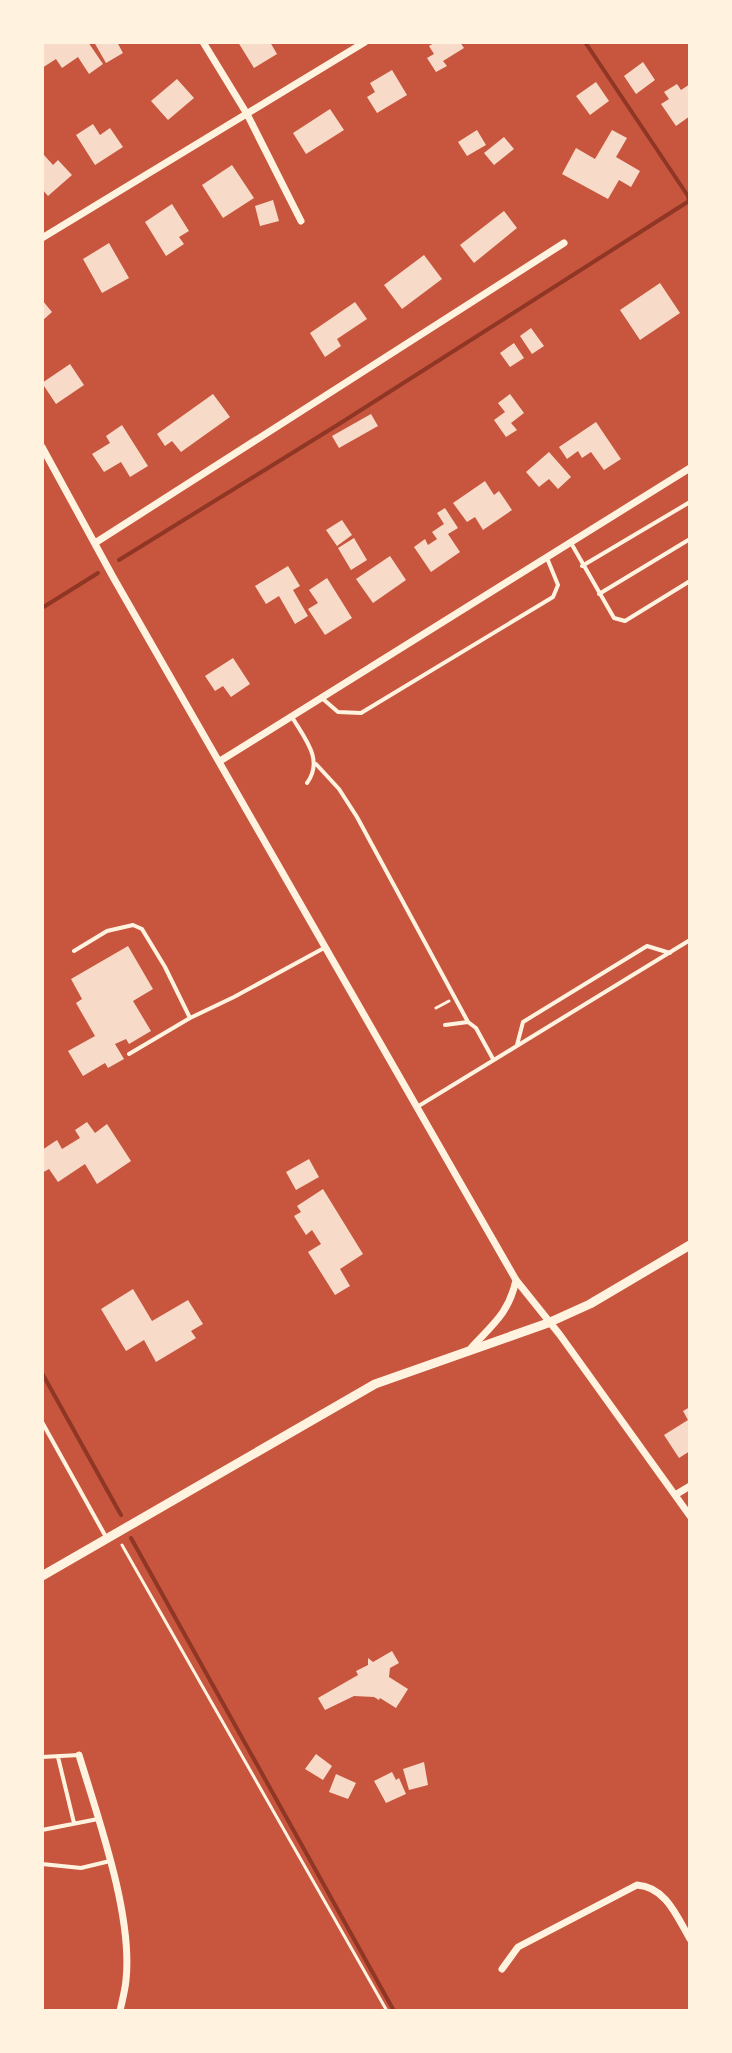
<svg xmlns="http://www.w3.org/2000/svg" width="732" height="2053" viewBox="0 0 732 2053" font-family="Figtree,sans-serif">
<rect width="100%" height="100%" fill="#c8553d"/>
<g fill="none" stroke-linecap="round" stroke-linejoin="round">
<path stroke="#8f3625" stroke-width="4" d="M119,560L339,424L689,201L688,196L585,42
M42,608L98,573
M42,1373L121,1515
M131,1538L394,2011"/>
</g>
<path fill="#f7dbc8" d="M42,42H88L103,64L89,74L78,57L62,68L56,59L42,68Z
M94,42H117L123,53L106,63Z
M238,42H270L277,54L254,68Z
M436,42H460L464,48L443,61L447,66L436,72L427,58L434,54L429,46Z
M643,62L655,80L636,94L624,76Z
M392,70L407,95L377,113L367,97L375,92L370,83Z
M177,79L194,98L168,120L151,101Z
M596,82L609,101L590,115L576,96Z
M677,84L681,90L690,84V116L676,126L661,104L669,99L664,92Z
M330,109L344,130L306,154L293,133Z
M93,124L100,135L110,128L123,147L95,165L76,135Z
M477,130L486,145L467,156L458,142Z
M612,130L627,138L616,157L640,171L631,187L619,180L608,199L562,174L576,148L595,159Z
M504,137L514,149L494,165L484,153Z
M44,155L53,165L58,160L72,175L48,196L42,189Z
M232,165L254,198L223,218L202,185Z
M273,200L279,221L260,226L255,206Z
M172,204L189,231L179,237L184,244L166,256L145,222Z
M504,211L517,228L474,263L460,245Z
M109,243L129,278L102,293L83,259Z
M424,255L442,279L402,309L384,285Z
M660,283L680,313L640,340L620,310Z
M42,300L52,312L42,321Z
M355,302L367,319L337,339L341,346L325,357L310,333Z
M531,328L544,346L532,354L520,336Z
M514,343L524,358L510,367L500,353Z
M70,364L84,385L56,404L42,383Z
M213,394L230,417L181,452L172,441L165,446L157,434Z
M510,394L524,413L511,423L517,430L506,437L494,420L505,412L498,403Z
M371,414L378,426L339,448L332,436Z
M596,422L621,459L604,470L591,452L582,458L578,451L567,459L559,447Z
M122,425L148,466L130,477L121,462L104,472L92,454L110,443L106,436Z
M549,452L571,477L558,489L549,479L539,487L526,472Z
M485,481L494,495L499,491L512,510L483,530L475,517L467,522L453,503Z
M445,508L458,528L448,534L460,552L431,572L414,547L425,539L428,545L437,539L432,532L444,524L437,513Z
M342,520L352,535L337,546L326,530Z
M354,538L367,560L351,570L338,548Z
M390,556L406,580L373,603L356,579Z
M288,566L300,586L293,590L308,616L295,624L279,596L266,604L255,586Z
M327,578L352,618L325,635L308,609L318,603L309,590Z
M233,658L250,684L231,697L223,686L215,691L205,676Z
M128,946L153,989L133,1001L151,1031L129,1044L126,1039L115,1044L124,1059L108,1068L105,1063L83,1076L68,1051L95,1036L76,1003L82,999L71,979Z
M87,1122L95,1133L107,1124L131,1161L97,1184L85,1164L58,1182L49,1169L42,1173V1150L57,1140L62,1149L80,1138L75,1130Z
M309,1159L319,1177L296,1190L286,1172Z
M323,1189L363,1254L340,1269L350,1286L335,1295L308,1252L321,1244L312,1230L306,1235L294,1216L301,1212L297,1206Z
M133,1289L152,1321L188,1300L203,1324L191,1331L196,1338L156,1362L144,1340L126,1351L101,1309Z
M690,1407V1451L679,1458L664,1435L688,1420L683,1411Z
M392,1651L399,1663L390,1668L389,1677L408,1689L396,1708L380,1698L379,1700L374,1697L354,1696L325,1710L318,1698L358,1675L356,1671L368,1665V1658L373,1662Z
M316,1754L332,1766L323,1780L305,1769Z
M424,1762L428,1785L409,1790L403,1769Z
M392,1772L396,1780L399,1778L406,1794L386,1803L374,1781Z
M336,1774L356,1783L348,1799L329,1792Z"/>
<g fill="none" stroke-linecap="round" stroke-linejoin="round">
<path stroke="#fff3e0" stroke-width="3" d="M436,1008L449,1001
M122,1545L387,2011"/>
<path stroke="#fff3e0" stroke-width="4" d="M571,543L614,618L625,621L690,581
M582,566L690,502
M599,594L690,539
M323,699L338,712L361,713L553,597L558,585L547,558
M292,717C305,739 324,760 307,783
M316,764L339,789L357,817L468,1022
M74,951L107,931L133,925L142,929L165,967L190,1018L234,997L324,948
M445,1025L468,1022L476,1028L493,1059
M517,1045L523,1022L647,946L670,953
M129,1054L190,1018
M417,1107L690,940
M42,1422L106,1537
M42,1757L79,1755
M58,1757L74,1823
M42,1830L98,1819
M42,1864L81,1868L110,1861"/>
<path stroke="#fff3e0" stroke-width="7" d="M203,42L247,114L301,221
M42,238L365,42
M42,447L113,577L516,1280L560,1335L690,1516
M95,543L564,243
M220,761L690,468
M471,1348C493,1324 509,1313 516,1280
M675,1495L690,1486
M79,1755C98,1818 133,1915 126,1980C125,1991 122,2001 120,2011
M502,1969L518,1947L637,1885C666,1887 677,1917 690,1939"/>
<path stroke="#fff3e0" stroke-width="9" d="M42,1576L375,1384L548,1323L590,1304L690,1245"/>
</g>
<rect width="732" height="2053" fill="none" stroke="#fff3e0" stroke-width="88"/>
</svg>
